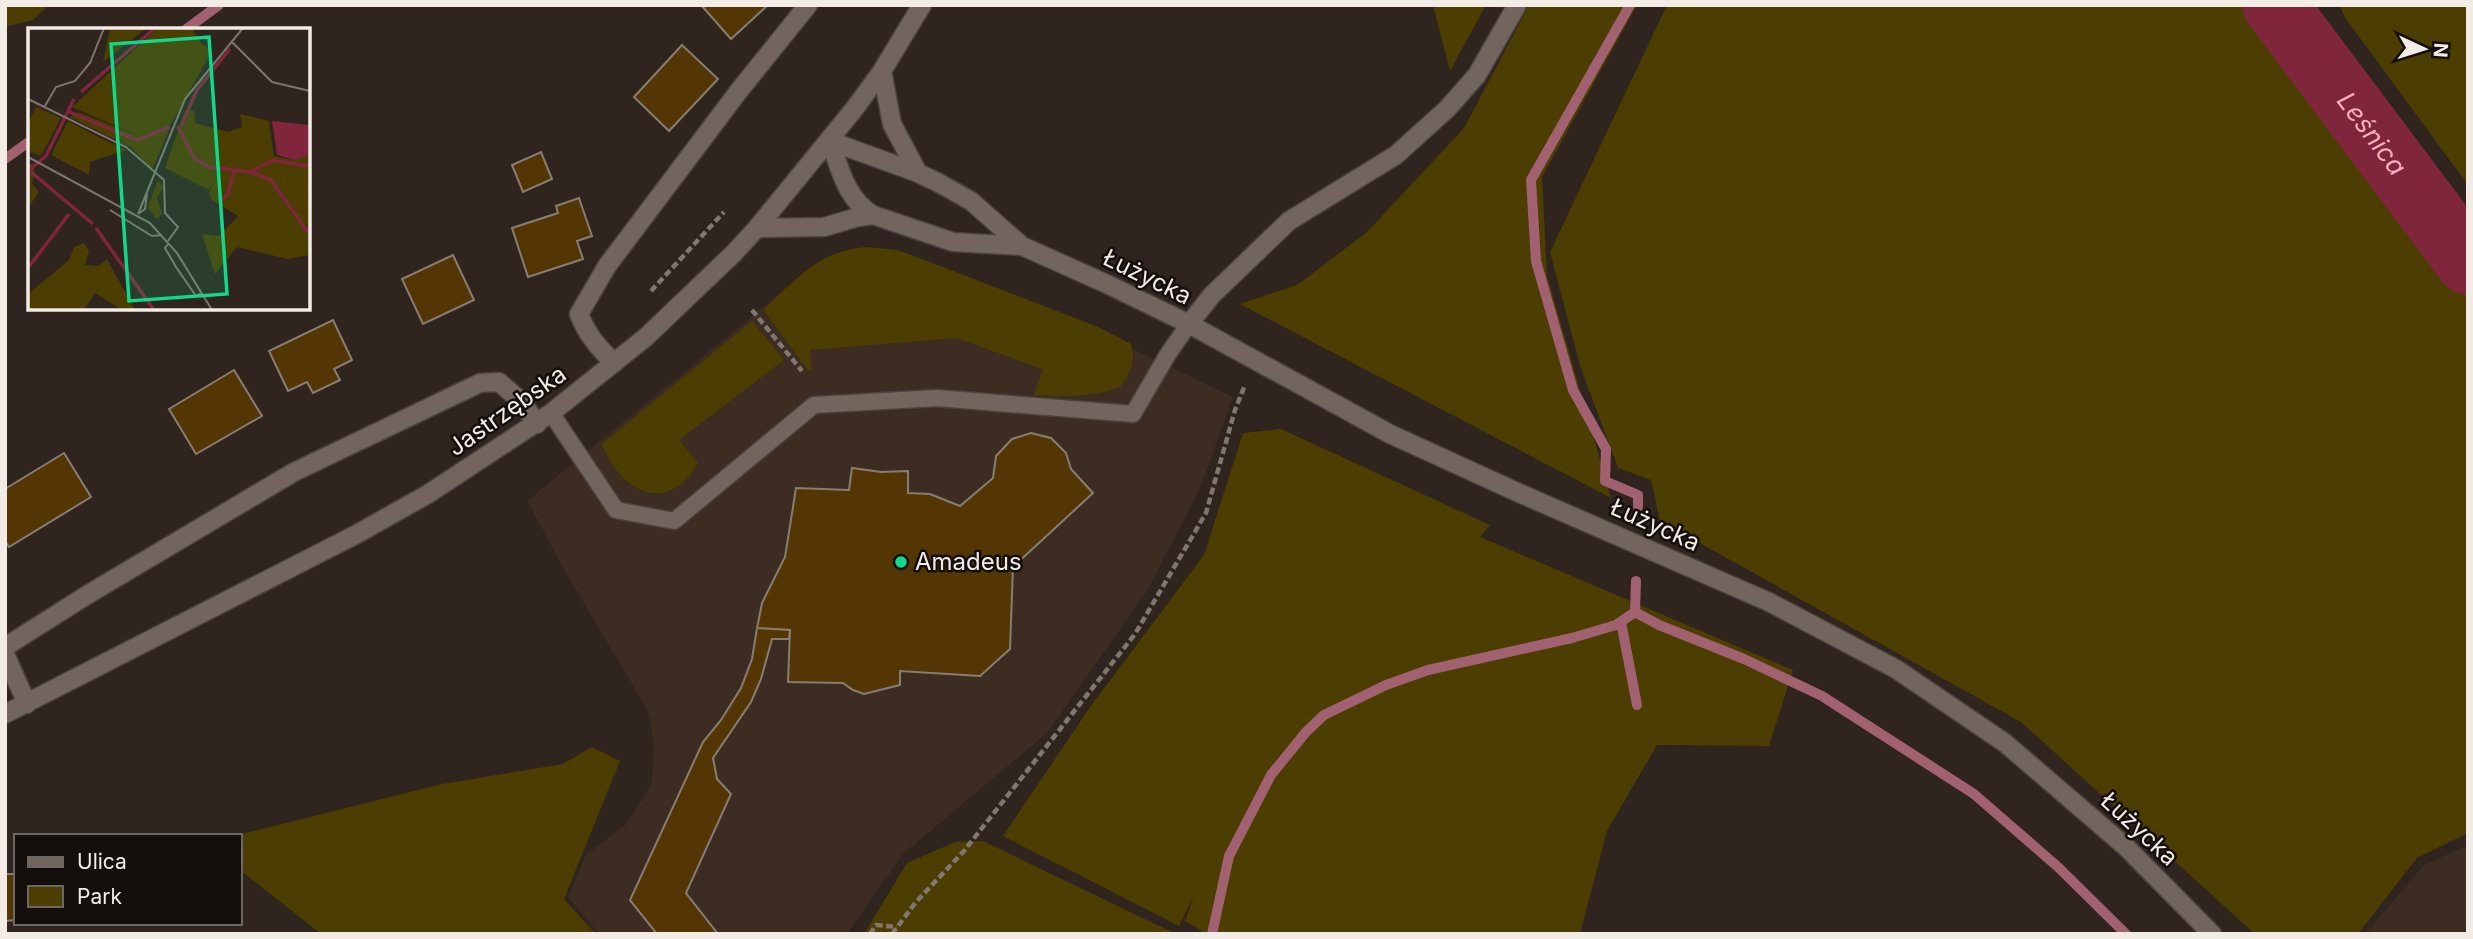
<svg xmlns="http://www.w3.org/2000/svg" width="2473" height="939" viewBox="0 0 2473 939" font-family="Inter,sans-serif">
<rect width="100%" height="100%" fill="#2f241e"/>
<path fill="#3d2c22" d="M794,282L1124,345L1233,397L1200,489L1147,591L1047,733L903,854L847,934H599L568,897L586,855L626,824L651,785L654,748L648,711L566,573L527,501Z
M2468,845V934H2365L2424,865Z"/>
<path fill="#4c3d00" d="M5,5H49L33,20L5,27Z
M1433,5H1486L1450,71Z
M1529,5H1637L1542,177L1547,275L1611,498L1240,304L1297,285L1366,233L1464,128Z
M1667,5H2249L2468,295V833L2417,858L2358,934H2255L2021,722L1660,521L1651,480L1618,468L1580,366L1550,252Z
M2339,5H2468V185L2346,19Z
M867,247L897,250L909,254L1096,326L1131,344C1135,359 1131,374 1121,386C1094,398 1063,397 1034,395L1043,369L956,338L810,350L811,369L808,370L763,310C797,279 817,251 867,247Z
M752,321L784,360L679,440L698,463C668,517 619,491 602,444Z
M1281,429L1490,525L1480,537L1793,670L1769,746L1657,745L1607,831L1580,934H1207L1185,921L1193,897L1179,926L1003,836L1090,707L1204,555L1243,433Z
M592,747L620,761L564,899L596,934H321L240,870V836H234L442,784L563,764Z
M983,841L1176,934H864L907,863L955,842Z"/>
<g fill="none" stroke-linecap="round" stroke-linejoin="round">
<path stroke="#a26170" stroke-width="10" d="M1630,5L1531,180L1536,261L1573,390L1606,449L1605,481L1638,495V507
M185,30L219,5
M5,159L30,141
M1635,612L1659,625L1744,659L1822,696L1974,794L2058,867L2126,934
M1621,622L1637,705
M1212,934L1229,856L1271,775L1306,732L1324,715L1386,685L1428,670L1572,638L1616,625L1635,612L1636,581"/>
<path stroke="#7f263d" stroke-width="65" id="s1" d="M2275,5L2468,262"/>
</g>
<path fill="#543604" stroke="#877e73" stroke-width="2" d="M701,5H768L731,39Z
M682,45L718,79L669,131L634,97Z
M541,152L552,179L523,192L512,165Z
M579,198L592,236L577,241L583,259L528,277L512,228L558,213L556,206Z
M453,255L474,300L423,324L402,279Z
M333,320L352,360L334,369L340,380L313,393L307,382L288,391L269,351Z
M234,370L262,416L196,454L169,409Z
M1031,433L1051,438L1066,453L1071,469L1093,493L1013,567L1010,649L980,676L900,671V685L864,694L853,690L843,683L788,682L790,630L757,628L762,603L785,557L796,488L849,490L852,468L881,472L908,471V493L930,494L960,506L993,478L996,456L1012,439Z
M64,453L91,497L9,547L5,541V489Z
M757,628L790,630L789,639H772L761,679L751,702L713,758L717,779L731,794L686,893L718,934H657L630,900L703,742L721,720L741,688L752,659Z
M5,874H16V920L5,921Z"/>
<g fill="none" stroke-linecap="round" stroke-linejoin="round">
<defs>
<path id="lane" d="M551,413L616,510L674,521L814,405L937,398L1133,414L1168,354L1189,324"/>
<path id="street" d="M1189,324L1212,295L1289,221L1396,155L1447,109L1477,75L1517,5
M614,363C599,348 587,335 579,314L607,266L738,92L808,5
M5,647L87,595L294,472L480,383L499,382L521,401L537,424
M5,654L27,704"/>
<path id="secondary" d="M882,71L892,124L918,173
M830,141L918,173L939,183L971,201L1022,246L1109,285L1189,324L1390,434L1519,493L1769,602L1896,669L2005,743L2126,847L2212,934
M830,141C840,169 846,199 873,215L953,242L1022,246
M757,228L824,227L858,217L873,215
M5,714L357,534L428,494L551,413L646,337L733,254L757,228L855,108L882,71L922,5"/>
</defs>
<use href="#lane" stroke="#4c423d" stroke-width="19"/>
<use href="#street" stroke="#4c423d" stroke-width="21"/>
<use href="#secondary" stroke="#4c423d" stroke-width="21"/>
<path stroke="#807771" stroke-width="4.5" stroke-dasharray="7 3.5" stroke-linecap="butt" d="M651,291L724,212
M752,310L802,371
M870,934L876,925L897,927
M892,934L916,902L964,851L1135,634L1206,513L1235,410L1245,385"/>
<use href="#lane" stroke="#72655e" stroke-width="16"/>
<use href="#street" stroke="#72655e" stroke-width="18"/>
<use href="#secondary" stroke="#72655e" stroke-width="18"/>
</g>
<circle fill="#11d98a" stroke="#140f0c" stroke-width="2.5" cx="901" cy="562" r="7"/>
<g text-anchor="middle" stroke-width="5" stroke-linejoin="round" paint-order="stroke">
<g font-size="24" fill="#f2ebe6" stroke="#140f0c">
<text transform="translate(1147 277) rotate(26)" y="8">Łużycka</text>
<text transform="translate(507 411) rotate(-35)" y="8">Jastrzębska</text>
<text transform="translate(1655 525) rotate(24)" y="8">Łużycka</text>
<text transform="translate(2139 829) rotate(43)" y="8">Łużycka</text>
</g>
<g font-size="24" fill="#f2ebe6" stroke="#140f0c" text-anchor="start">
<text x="915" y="570">Amadeus</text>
</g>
<g font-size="26" font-style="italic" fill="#fcafbb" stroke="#140f0c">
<text dy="9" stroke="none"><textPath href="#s1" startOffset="161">Leśnica</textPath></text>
</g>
</g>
<g transform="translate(28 28)">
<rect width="282" height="282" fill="#2f241e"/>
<path d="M82,0H119L75,34ZM130,0H164L173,15L184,23L143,96L132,104L141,102L124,142L104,120L42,89L50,84L115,110L44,79ZM8,79L33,90L13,128L0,123V96ZM158,81L166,83L167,95L200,104L214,99L212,86L241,93L246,128L267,132L282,127V227L260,231L209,219L187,246L174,206L191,208L210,188L184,172L181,165L187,150L181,162L137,140ZM40,93L70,109L98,122L62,134L61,147L23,127ZM0,135L7,137L4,156L11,164L0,180ZM130,152L135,159L129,171L134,186L128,191L120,179ZM56,215L61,223L57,237L70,238L79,231L107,282H94L67,265L56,282H0V266L41,232L46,219Z" fill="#4c3d00"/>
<path d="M244,93L282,97V127L267,132L249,127Z" fill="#7f263d"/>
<path fill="none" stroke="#7f263d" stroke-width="3.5" d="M53,64L127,0M39,83L109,112L142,99M150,98L166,130L181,139L222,144L245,132L278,138L282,135M153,98L169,62L202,21M0,143L18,128L46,71M3,144L65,196M223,144L243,152L282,207M193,173L200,166L206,142M68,200L126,282M0,240L41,186"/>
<path fill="none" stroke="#7d746e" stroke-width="2" d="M203,13L244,54L282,63M0,71L98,119L136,152L137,185L150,199L140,213M17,78L28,59L47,53L62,35L76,0M0,129L122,195L149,225L184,282M82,182L124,208L134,207M110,186L157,71L215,0M110,186L117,181L119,165M141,215L137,220L148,239L168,268L174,265"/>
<path fill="#11d98a" fill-opacity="0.15" stroke="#11d98a" stroke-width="3.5" d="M181,9L199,266L101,273L83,16Z"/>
<rect width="282" height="282" fill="none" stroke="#f2ebe6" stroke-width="3.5"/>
</g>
<rect width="2473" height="939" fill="none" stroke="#f2ebe6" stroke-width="14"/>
<rect x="14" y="834" width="228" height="91" fill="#140f0c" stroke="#6d6763" stroke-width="2"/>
<rect x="28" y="857" width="35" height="10" fill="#72655e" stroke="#6d6763" stroke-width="2"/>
<text x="77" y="869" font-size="21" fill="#f2ebe6">Ulica</text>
<rect x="28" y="886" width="35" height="21" fill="#4c3d00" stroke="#6d6763" stroke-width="2"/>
<text x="77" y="904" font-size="21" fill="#f2ebe6">Park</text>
<g transform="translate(2424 49) rotate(94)" stroke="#140f0c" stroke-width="5" paint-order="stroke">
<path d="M0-5L12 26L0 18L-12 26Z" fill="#f2ebe6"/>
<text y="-10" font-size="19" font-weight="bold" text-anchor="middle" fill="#f2ebe6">N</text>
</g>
</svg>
